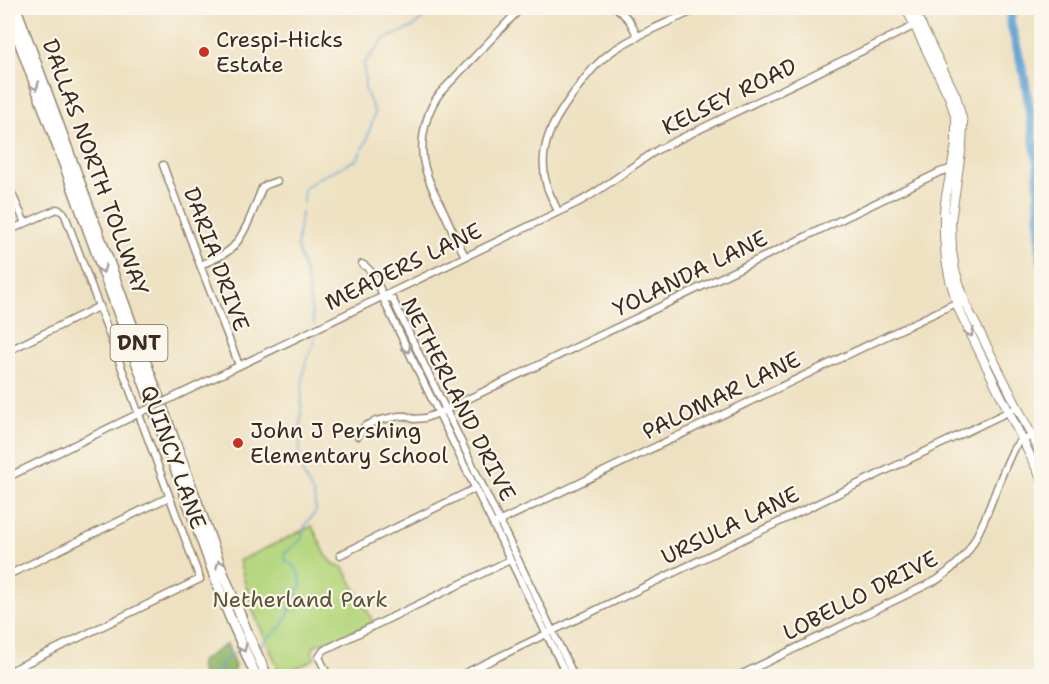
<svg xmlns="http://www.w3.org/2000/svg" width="1049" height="684" viewBox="0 0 1049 684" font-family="'Shantell Sans',sans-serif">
<rect width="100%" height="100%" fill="#fbf7ec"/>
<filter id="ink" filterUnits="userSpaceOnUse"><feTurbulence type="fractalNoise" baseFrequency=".0167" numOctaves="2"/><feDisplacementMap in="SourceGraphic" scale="12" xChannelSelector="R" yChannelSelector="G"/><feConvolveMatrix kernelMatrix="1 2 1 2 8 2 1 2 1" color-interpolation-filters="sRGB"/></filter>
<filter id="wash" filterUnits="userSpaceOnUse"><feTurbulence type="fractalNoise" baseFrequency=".008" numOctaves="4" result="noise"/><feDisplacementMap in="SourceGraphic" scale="24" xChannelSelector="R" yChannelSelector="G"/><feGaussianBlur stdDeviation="1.35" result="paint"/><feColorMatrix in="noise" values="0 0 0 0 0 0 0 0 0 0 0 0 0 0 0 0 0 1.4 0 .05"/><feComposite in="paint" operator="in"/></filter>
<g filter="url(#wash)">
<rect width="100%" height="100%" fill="#eee1c1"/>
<path fill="#b6d77f" stroke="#78804e" stroke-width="1.5" d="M312,526L326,555L335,565L344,568L373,622L330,643L322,642L314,646L312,652L315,659L281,675L253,611L239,561Z"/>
<path fill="#90b86e" stroke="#667146" stroke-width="1.5" d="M227,644L235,667L231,676H202L200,662Z"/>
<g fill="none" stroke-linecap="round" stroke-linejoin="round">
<path stroke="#5da0d1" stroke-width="1.5" d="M303,203L304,189L317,179L357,159L366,142L375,113L365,89L364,63L385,39L413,27L434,8
M301,212L297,247L306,276L314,325
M261,645L284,624L301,584L300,577L296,568L285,560V553L301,540L305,525L316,511L314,496L300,468V440L302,388L305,364L314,343L316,333
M217,676L222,662L237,651"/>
<path stroke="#5da0d1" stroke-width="9" d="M1013,8L1010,21L1024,75L1038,166L1040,256L1042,261"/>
</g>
</g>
<g filter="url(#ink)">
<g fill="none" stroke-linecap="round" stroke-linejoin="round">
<defs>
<path id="minor" d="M617,8L629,20L638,37
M163,165L200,265L239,365
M8,185L25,223
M558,212C555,204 550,195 547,187C536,148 553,120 576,90C587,75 598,61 614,50C640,33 671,21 700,8
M8,231L57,209L63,212L65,215L200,579L8,672
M465,256C457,241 450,225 443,210C435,194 426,177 423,159C420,137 427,110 440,93L521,8
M362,264C373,269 382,291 385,303L567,676
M200,265C211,261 224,256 233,247C247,231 254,208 262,188L266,185L277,181
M383,295L393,300L574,676
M8,351L100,306
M168,400L579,202C607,187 631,166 659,149L918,24
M358,436L365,426L376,421L399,416H406L414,419L425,418L439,413L940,172L947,170H955
M8,477L146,410
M494,524L960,301
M340,555L476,488
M8,575L169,497
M183,676L190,673
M328,676L319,657L324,650L510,560
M459,676L1018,407
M738,676L937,580C948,572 960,563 968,551C988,520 997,481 1014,448L1018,443L1032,436"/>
<path id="major" d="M906,8L950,99L956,119V145L946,196L944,211V236L946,260L950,280L959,310L1042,480
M913,8L956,96L963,122L962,145L951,221L952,251L955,270L966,305L1042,456"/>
<path id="highway" d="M16,8L223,573L250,639L267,676
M8,11L216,580L229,615L256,676"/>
</defs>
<use href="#minor" stroke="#948670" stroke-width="9"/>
<use href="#major" stroke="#948670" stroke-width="10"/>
<use href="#highway" stroke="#948670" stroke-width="12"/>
<use href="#minor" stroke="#fff" stroke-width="6"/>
<use href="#major" stroke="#fff" stroke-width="8"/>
<use href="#highway" stroke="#fff" stroke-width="9"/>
<defs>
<path id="minor-bridge" d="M146,410L168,400"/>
</defs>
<use href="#minor-bridge" stroke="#948670" stroke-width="9" stroke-linecap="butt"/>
<use href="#minor-bridge" stroke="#fff" stroke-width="6"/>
</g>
<defs><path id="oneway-chevron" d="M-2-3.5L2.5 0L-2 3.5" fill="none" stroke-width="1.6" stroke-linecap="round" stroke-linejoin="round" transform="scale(1.5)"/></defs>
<g stroke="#a79f9a">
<use href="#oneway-chevron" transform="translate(35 86) rotate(70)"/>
<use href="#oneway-chevron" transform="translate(102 269) rotate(70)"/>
<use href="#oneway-chevron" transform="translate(970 333) rotate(64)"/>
<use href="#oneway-chevron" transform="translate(407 349) rotate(64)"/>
<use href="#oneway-chevron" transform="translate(220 564) rotate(-110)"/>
<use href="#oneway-chevron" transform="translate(243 648) rotate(66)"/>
</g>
</g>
<g fill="#c8321e" stroke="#fbf7ec" stroke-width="2">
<circle cx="204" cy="52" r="6"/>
<circle cx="238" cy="443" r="6"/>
</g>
<g text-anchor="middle" stroke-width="4.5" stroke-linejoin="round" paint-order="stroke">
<rect fill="#fbf7ec" stroke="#75685c" stroke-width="1.5" x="110.5" y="325" width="57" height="36" rx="4.5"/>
<g font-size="21" font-weight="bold" fill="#3b2a1e">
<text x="139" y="350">DNT</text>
</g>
<g font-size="22" fill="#3b2a1e" stroke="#fbf7ec" text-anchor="start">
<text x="216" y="47">Crespi-Hicks<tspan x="216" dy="25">Estate</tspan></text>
<text x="250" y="438">John J Pershing<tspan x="250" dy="25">Elementary School</tspan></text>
</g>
<g font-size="22" fill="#3b2a1e" stroke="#fbf7ec">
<text transform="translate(729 96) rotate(-26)" y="8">KELSEY ROAD</text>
<text transform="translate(96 167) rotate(70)" y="8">DALLAS NORTH TOLLWAY</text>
<text transform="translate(217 259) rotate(70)" y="8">DARIA DRIVE</text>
<text transform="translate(403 266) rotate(-26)" y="8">MEADERS LANE</text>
<text transform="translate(690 273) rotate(-26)" y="8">YOLANDA LANE</text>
<text transform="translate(721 395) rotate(-26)" y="8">PALOMAR LANE</text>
<text transform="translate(459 399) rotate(63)" y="8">NETHERLAND DRIVE</text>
<text transform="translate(174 457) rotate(70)" y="8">QUINCY LANE</text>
<text transform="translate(730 525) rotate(-26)" y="8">URSULA LANE</text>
<text transform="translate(860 595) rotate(-27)" y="8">LOBELLO DRIVE</text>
</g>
<g font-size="22" fill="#5a5536" stroke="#fbf7ec">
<text x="300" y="607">Netherland Park</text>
</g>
</g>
<rect width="1049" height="684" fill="none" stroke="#fbf7ec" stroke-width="30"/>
</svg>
